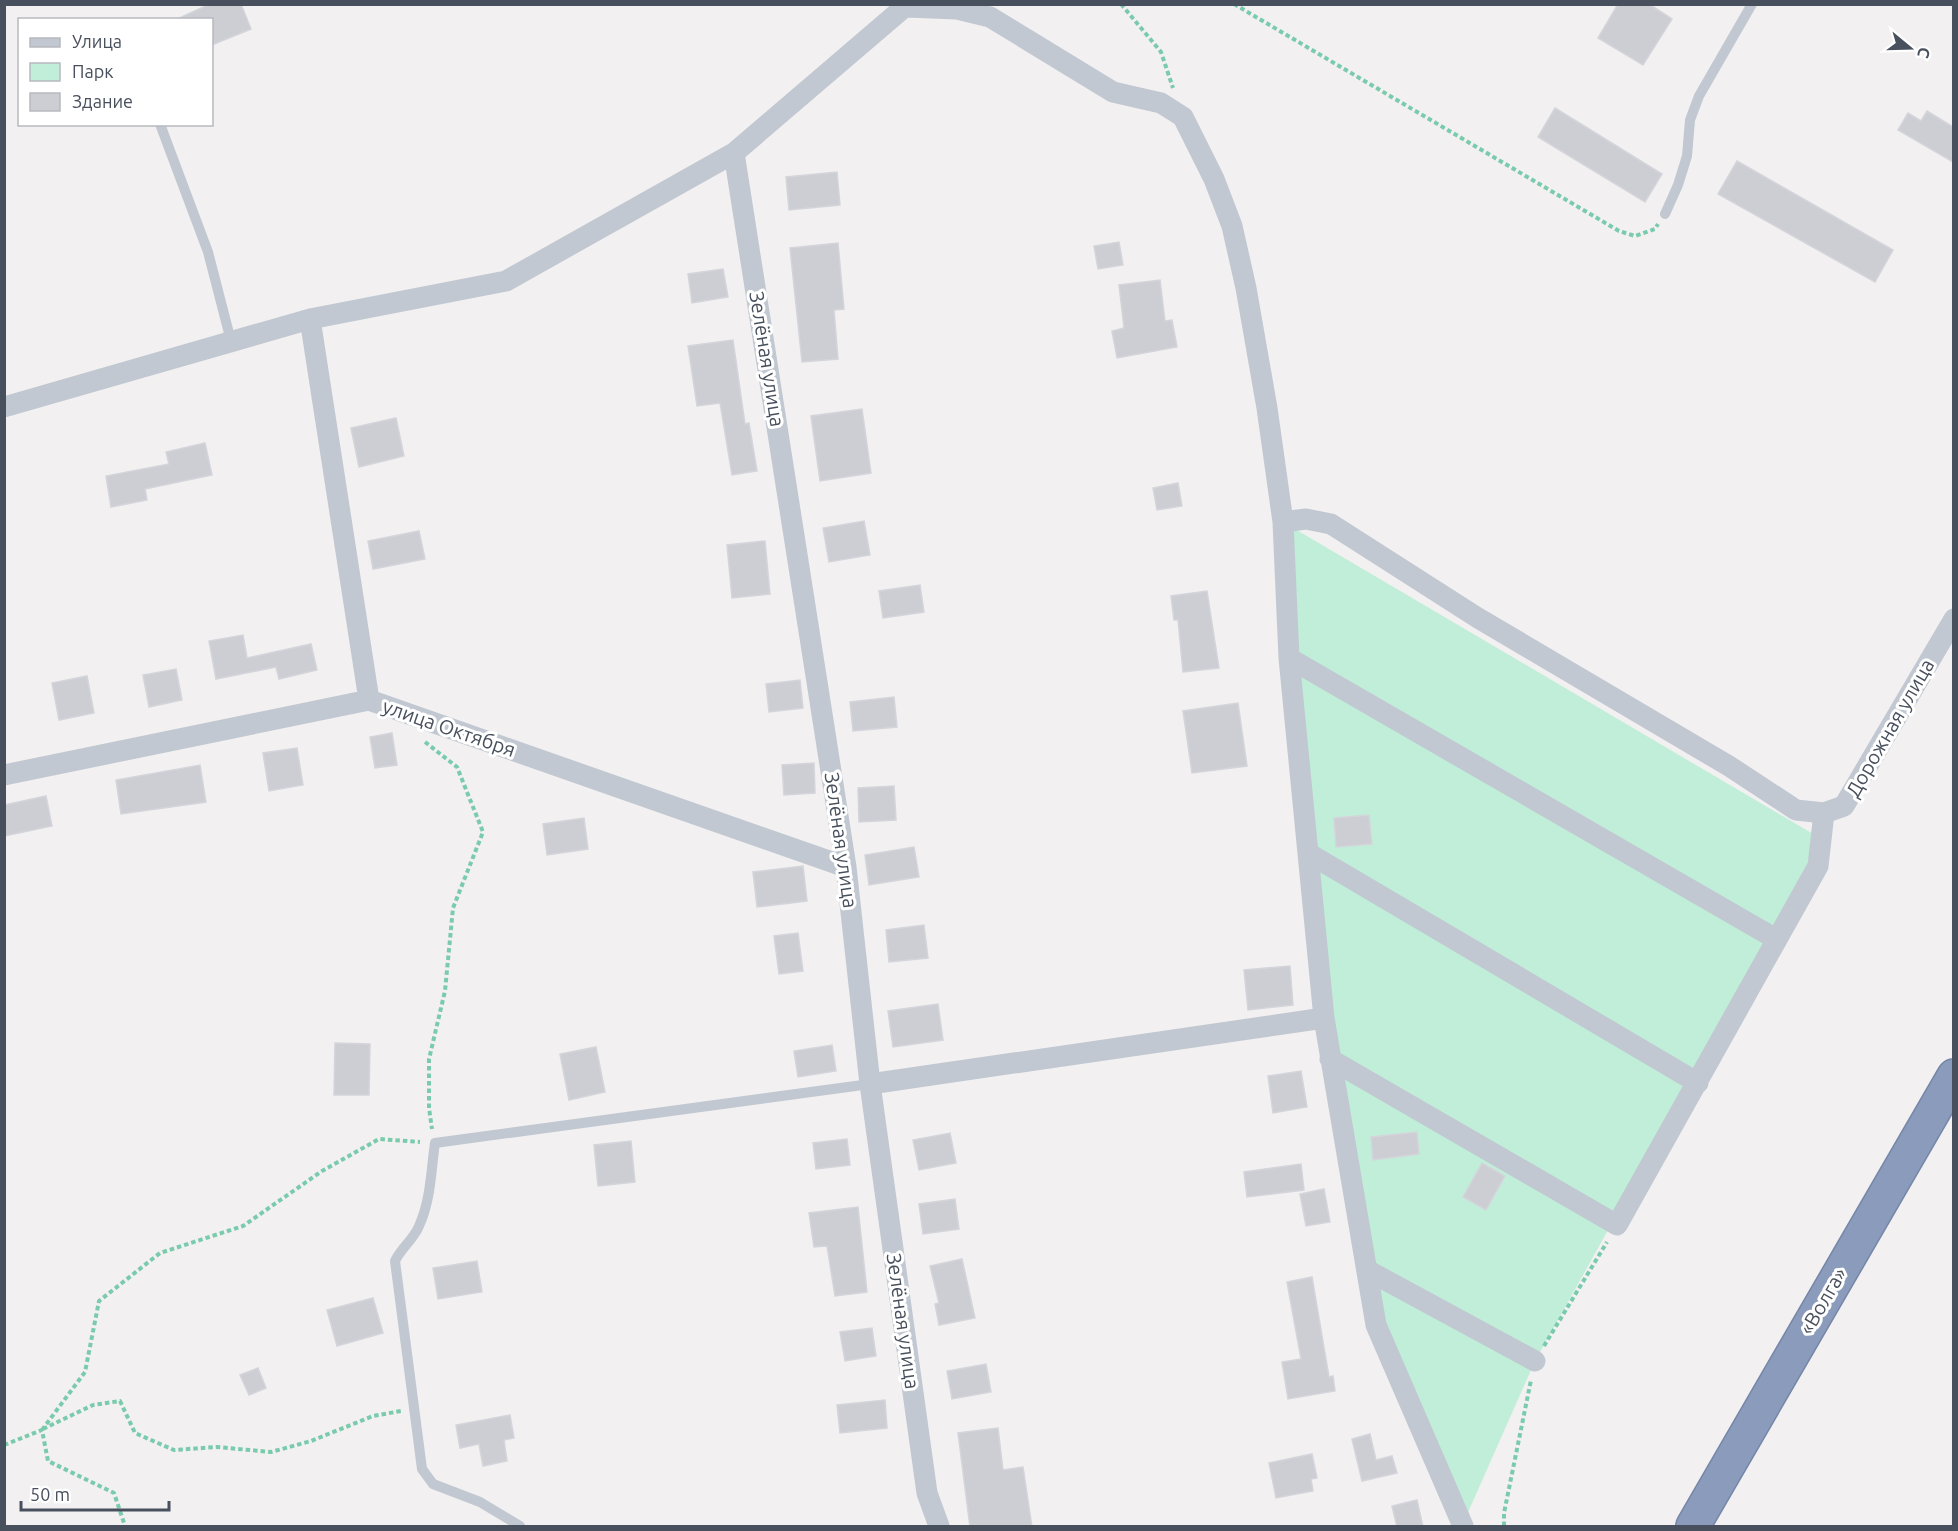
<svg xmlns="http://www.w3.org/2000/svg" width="1958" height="1531" viewBox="0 0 1958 1531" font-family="Ubuntu,sans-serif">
<rect width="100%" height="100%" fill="#f2f0f0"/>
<path fill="#c0eed8" d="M1283,522L1825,841L1535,1361L1462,1526L1376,1325L1330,1059Z"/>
<path fill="#cdced4" stroke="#d4d5db" stroke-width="1.5" d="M210,4H241L251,29L212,45V20H175Z
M1618,4H1649L1672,19L1643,65L1598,38Z
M1555,108L1662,174L1645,202L1538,137Z
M1927,111L1953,127V162L1898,130L1908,113L1921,121Z
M1737,161L1893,250L1875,282L1718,194Z
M837,172L840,205L789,210L786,177Z
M1119,242L1123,265L1098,269L1094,246Z
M838,243L844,309L834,310L838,359L802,362L790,248Z
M723,269L728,297L692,303L688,274Z
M1160,280L1165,321L1172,320L1177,347L1117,358L1112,331L1124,328L1119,285Z
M733,340L745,424L749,423L757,471L732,475L720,403L697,406L688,346Z
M862,409L871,473L820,481L811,416Z
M396,418L404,456L359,467L351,428Z
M205,443L212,475L145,489L147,500L111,507L106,476L169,464L166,452Z
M1178,483L1182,506L1157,510L1153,488Z
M864,521L870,555L829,562L823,528Z
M419,531L425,559L373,569L368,541Z
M765,541L770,594L732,598L727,545Z
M920,585L924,612L883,618L879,591Z
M1207,591L1219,668L1183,672L1178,620H1174L1171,596Z
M243,635L247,658L311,644L317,670L279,679L276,667L216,679L209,641Z
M176,669L182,700L149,707L143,675Z
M87,676L94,713L59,720L52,683Z
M800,680L803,708L769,712L766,684Z
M894,697L897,727L853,731L850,702Z
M1238,703L1247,766L1192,773L1183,711Z
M392,733L397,765L375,768L370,737Z
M297,748L303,785L269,791L263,753Z
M814,763L815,793L784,795L782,765Z
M200,765L206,802L121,814L116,780Z
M894,786L896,820L859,822L858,788Z
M46,796L52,826L4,836V805Z
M1369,815L1372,844L1336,847L1334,818Z
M584,818L588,849L547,855L543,824Z
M914,847L919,877L869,885L865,855Z
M803,866L807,901L757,907L753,872Z
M924,925L928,958L889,962L886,930Z
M798,933L803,971L779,974L774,936Z
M1290,966L1293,1005L1248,1010L1244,970Z
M938,1004L943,1040L893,1047L888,1011Z
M335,1043L370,1044L369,1095H334Z
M832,1045L836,1071L798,1077L794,1051Z
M596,1047L605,1092L569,1100L560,1054Z
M1301,1071L1307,1107L1273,1113L1268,1076Z
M1417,1132L1419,1154L1373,1160L1371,1137Z
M950,1133L956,1163L919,1170L913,1140Z
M847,1139L850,1165L816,1169L813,1143Z
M631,1141L635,1182L598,1186L594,1145Z
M1482,1163L1505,1176L1486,1210L1463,1197Z
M1301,1164L1304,1190L1247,1197L1244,1172Z
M1324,1189L1330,1222L1306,1226L1300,1194Z
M955,1199L959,1229L923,1234L919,1204Z
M858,1207L867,1292L835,1296L827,1246L814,1247L809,1213Z
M962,1259L975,1318L939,1325L935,1304L939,1303L930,1266Z
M477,1261L482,1292L438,1299L433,1268Z
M1312,1277L1329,1377L1333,1376L1335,1391L1288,1399L1282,1362L1301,1359L1287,1282Z
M373,1298L383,1333L337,1346L327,1310Z
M872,1328L876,1356L845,1361L840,1332Z
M986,1364L991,1392L952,1399L947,1371Z
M258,1368L266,1388L249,1395L240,1375Z
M885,1400L887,1428L840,1433L837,1405Z
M510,1415L514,1438L504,1440L507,1461L483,1466L479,1444L460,1448L456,1425Z
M998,1428L1003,1470L1023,1467L1032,1527H970L958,1433Z
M1370,1434L1376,1460L1392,1456L1397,1473L1362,1481L1352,1439Z
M1312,1454L1317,1478L1311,1479L1313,1491L1276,1498L1269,1463Z
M1417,1500L1423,1527H1397L1392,1506Z"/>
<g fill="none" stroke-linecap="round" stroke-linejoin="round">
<defs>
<path id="highway" d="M1693,1526L1954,1076"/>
</defs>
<use href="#highway" stroke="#7586a8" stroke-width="36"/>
<path stroke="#7acbae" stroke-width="4" stroke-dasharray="4.5 3" stroke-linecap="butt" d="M1121,4L1161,52L1173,88
M1234,4L1619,231L1635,236L1655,229L1658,224
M425,742L457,767L483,832L453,908L445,991L429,1059V1108L432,1129
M1544,1346L1607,1242
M43,1429L93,1405L120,1401L135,1433L174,1450L217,1447L271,1452L311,1441L373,1416L401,1411
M42,1430L85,1372L99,1301L160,1253L243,1226L322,1171L379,1139L420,1142
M4,1445L42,1430L48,1461L114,1493L125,1526
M1504,1526V1513L1531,1380"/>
<path stroke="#c1c8d1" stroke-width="10" d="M160,124L208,252L231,341
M1665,214L1678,185L1687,156L1690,120L1699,96L1752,4
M520,1526L480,1502L433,1484L422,1469L395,1261C401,1248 414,1239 419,1226C431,1200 431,1170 435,1143L870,1084"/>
<path stroke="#c1c8d1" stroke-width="21" d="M906,7L957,9L990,17L1113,92L1161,103L1183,117L1214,179L1232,226L1246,288L1267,408L1283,522L1289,658L1324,1018L1376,1325L1463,1526
M734,153L846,867L870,1084L927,1493L939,1526
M310,319L369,700
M4,407L310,319L506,281L734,153L908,4
M1283,522L1306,519L1331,524L1478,618L1729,766L1796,810L1824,813L1844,806L1954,619
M1289,658L1776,939
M4,775L369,700L846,867
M1308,853L1698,1083
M1330,1059L1617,1225L1818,866L1824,813
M870,1084L1324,1018
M1367,1270L1535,1361"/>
<use href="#highway" stroke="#8a9bbc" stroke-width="33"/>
</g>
<g text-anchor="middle" stroke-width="6" stroke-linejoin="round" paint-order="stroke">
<g font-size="20" fill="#48505d" stroke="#fff">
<text transform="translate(767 359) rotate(81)" y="7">Зелёная улица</text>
<text transform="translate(449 728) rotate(19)" y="7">улица Октября</text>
<text transform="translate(1890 728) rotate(-60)" y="7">Дорожная улица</text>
<text transform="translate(841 840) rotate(82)" y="7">Зелёная улица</text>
<text transform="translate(1823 1301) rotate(-60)" y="7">«Волга»</text>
<text transform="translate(903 1321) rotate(82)" y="7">Зелёная улица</text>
</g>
</g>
<rect width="1958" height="1531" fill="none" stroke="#48505d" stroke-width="12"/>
<rect x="18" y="18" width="195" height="108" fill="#ffffff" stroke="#b6b9be" stroke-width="1.5"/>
<rect x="30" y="38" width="30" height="9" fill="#c1c8d1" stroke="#b6b9be" stroke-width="1.5"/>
<text x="72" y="48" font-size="18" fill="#48505d">Улица</text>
<rect x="30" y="63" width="30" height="18" fill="#c0eed8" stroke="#b6b9be" stroke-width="1.5"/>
<text x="72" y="78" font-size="18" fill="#48505d">Парк</text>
<rect x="30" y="93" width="30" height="18" fill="#cdced4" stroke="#b6b9be" stroke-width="1.5"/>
<text x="72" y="108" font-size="18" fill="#48505d">Здание</text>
<g transform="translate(1910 48) rotate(109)" stroke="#ffffff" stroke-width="4.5" paint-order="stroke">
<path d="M0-4.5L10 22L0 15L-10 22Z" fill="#48505d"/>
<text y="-9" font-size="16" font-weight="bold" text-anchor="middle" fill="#48505d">С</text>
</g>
<path d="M21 1501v9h148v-9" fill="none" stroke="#48505d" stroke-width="3"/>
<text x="30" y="1501" font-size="18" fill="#48505d" stroke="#ffffff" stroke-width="4.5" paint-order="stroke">50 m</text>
</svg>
